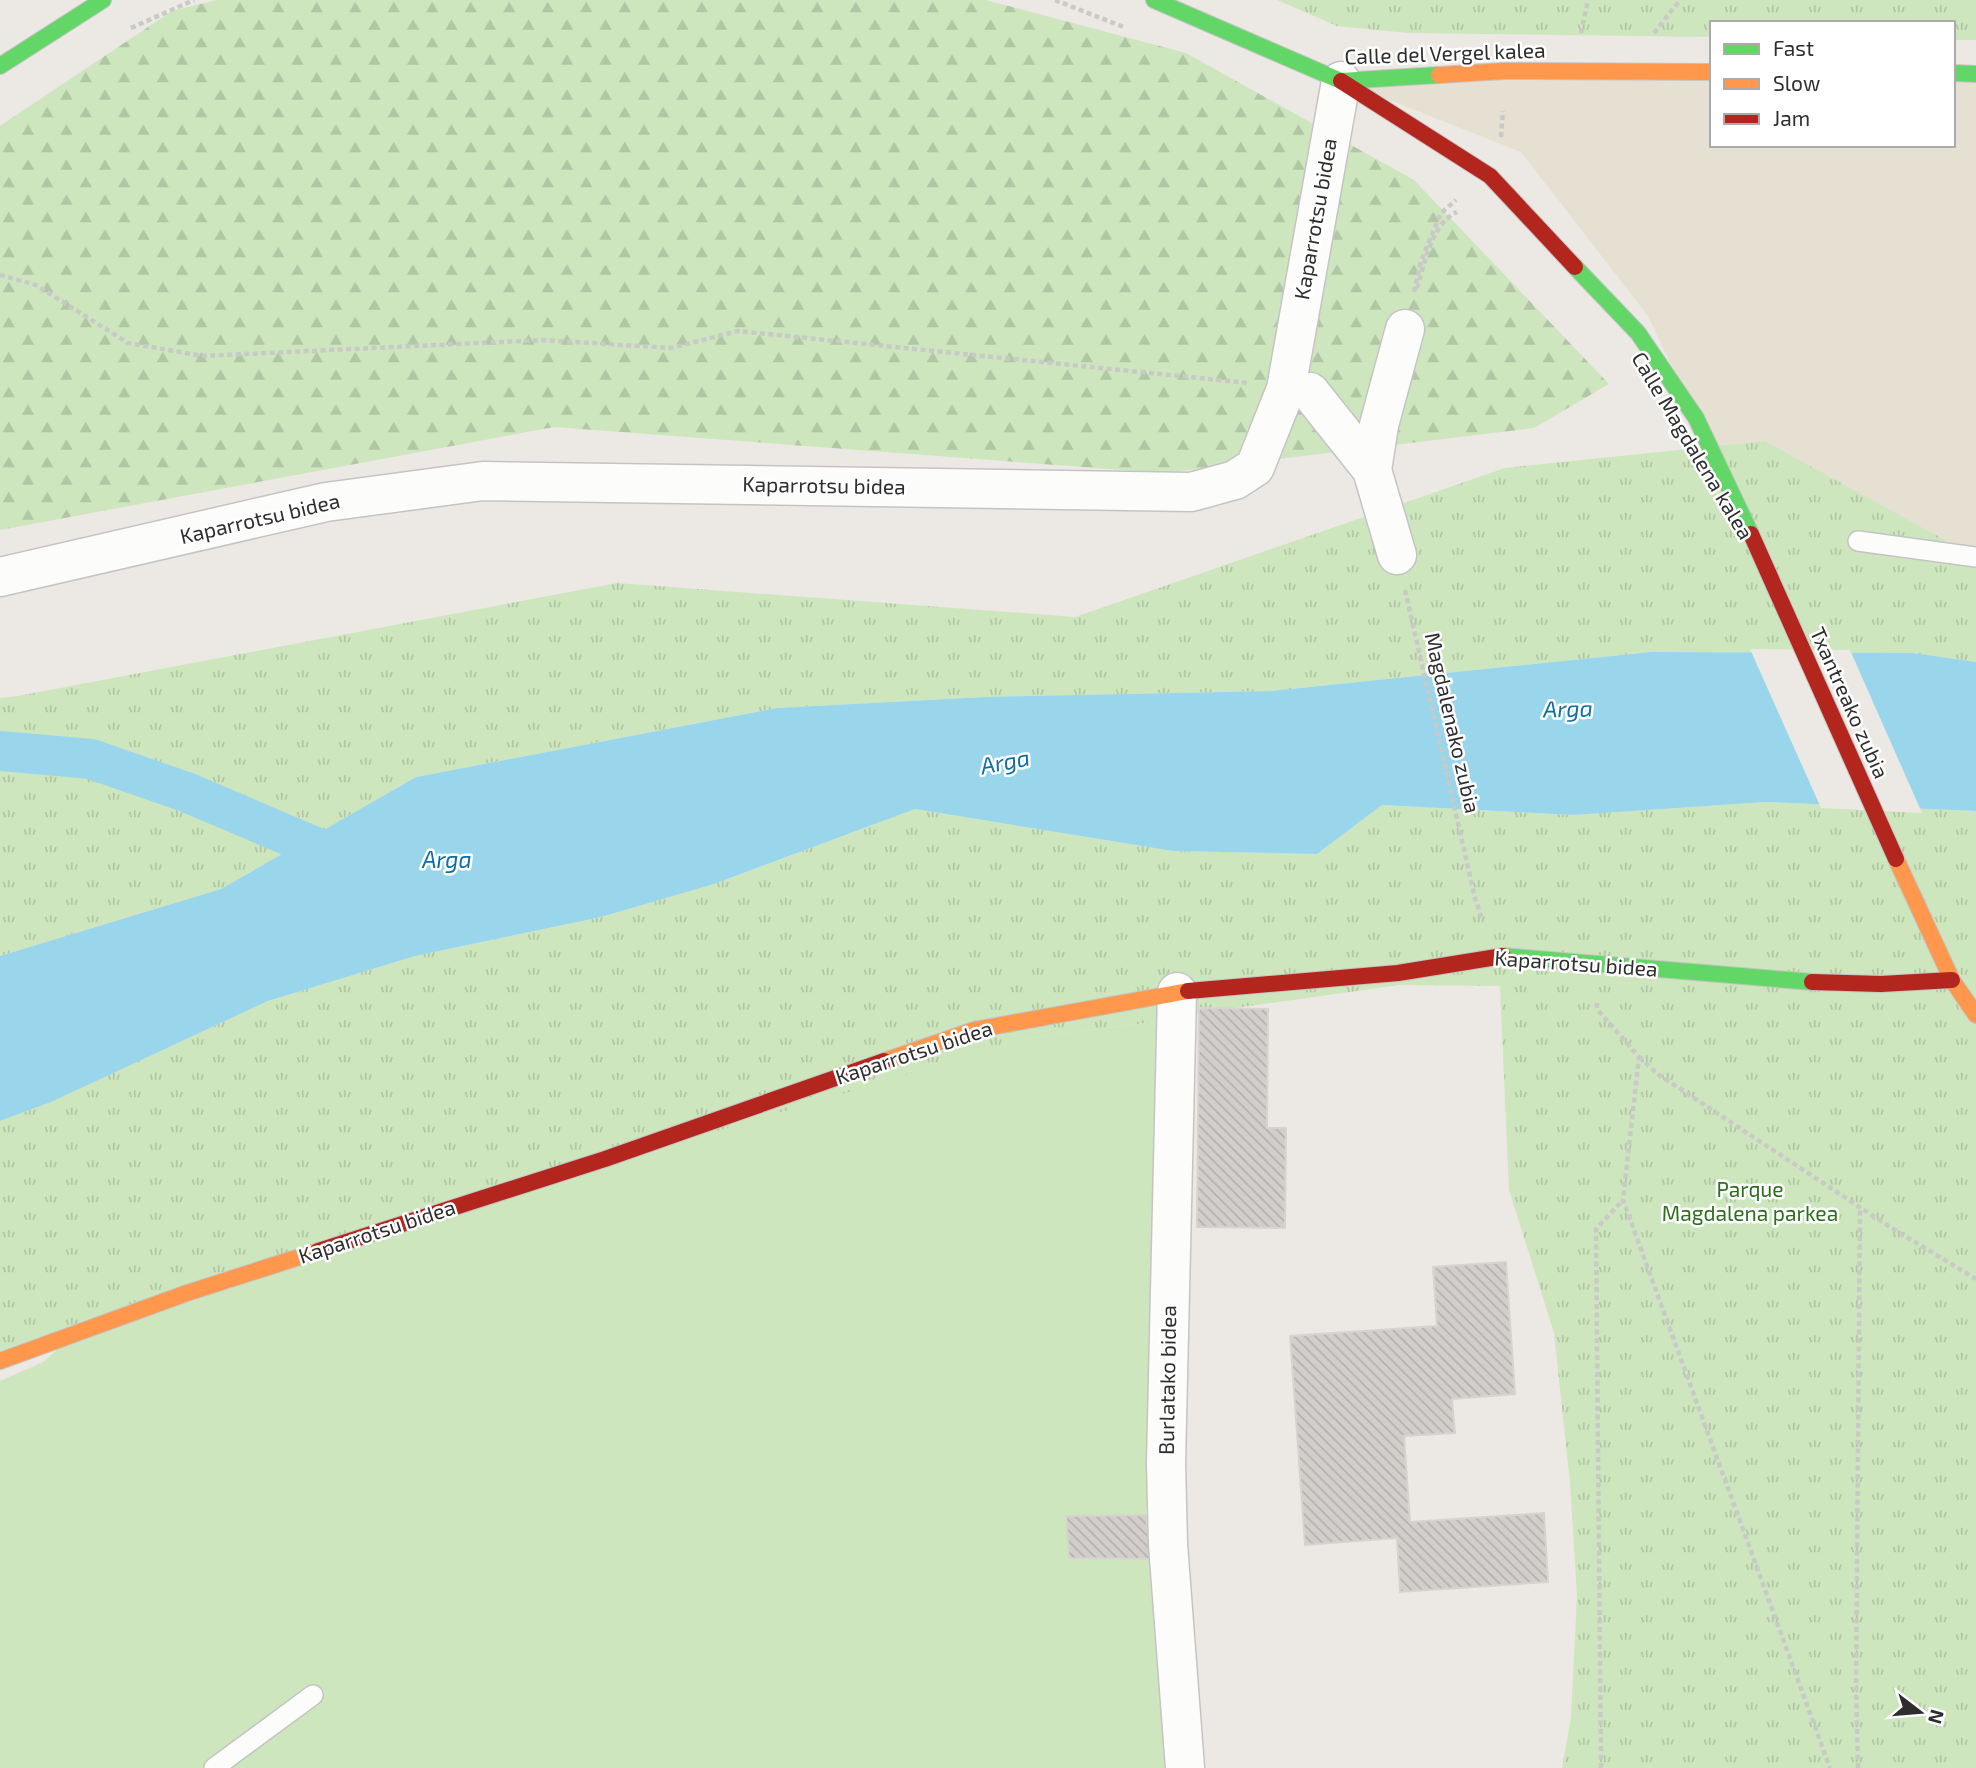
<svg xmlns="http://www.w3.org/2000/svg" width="1976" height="1768" viewBox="0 0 1976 1768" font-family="'Exo 2',sans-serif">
<defs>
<pattern id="forest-firs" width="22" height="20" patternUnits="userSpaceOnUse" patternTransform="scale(1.75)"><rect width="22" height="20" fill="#cee6be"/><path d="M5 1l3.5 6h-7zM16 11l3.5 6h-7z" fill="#b1c6a4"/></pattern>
<pattern id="park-tufts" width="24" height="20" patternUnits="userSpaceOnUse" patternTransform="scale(1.75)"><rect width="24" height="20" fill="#cee6be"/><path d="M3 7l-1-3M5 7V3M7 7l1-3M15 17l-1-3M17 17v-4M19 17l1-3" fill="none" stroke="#b1c6a4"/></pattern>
<pattern id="building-back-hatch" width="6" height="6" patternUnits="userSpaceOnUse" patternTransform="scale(1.75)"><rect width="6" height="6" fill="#d1cecb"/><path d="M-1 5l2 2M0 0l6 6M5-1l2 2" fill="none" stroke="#b4b1af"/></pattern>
</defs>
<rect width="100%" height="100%" fill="#ece8e4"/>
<path fill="#e6e0d3" d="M1712,72V145H1953V73L1976,74V557L1765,442L1711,450L1648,316L1521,152L1341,81Z"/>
<path fill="#cee6be" d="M1176,1019L1146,1515L1067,1516L1069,1557L1151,1559L1177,1768H0V1381L43,1362L102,1311L1030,1038Z"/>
<path fill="url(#forest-firs)" d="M217,0H986L1186,53L1414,180L1609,384L1534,428L1163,473L554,427L0,530V126L172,11Z"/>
<path fill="url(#park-tufts)" d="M1277,0H1976V40H1953V23H1712V37L1408,33L1337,26Z
M1765,441L1976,557V662L1913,653L1651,652L1271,691L985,697L777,708L416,777L221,889L0,956V698L18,696L617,583L1075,617L1505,468Z
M1766,802L1976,811V1768H1562L1571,1717L1577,1596L1570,1482L1554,1333L1509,1190L1500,986L1399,985L1207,1012L1176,1019L1030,1038L583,1171L0,1354V1121L48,1103L268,1001L415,956L601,917L714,884L915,809L1173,851L1317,854L1382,805L1573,815Z"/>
<path fill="#99d6ec" d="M1651,652L1913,653L1976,662V811L1766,802L1573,815L1382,805L1317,854L1173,851L915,809L714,884L601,917L415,956L268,1001L51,1102L0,1121V956L221,889L416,777L777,708L985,697L1271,691Z"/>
<path fill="#ece8e4" d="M1750,649L1850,650L1922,813L1821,808Z"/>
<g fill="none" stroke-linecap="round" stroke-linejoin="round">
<path stroke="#99d6ec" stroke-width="40" d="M0,751L91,759L186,792L341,858L352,868"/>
</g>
<path fill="url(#building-back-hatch)" stroke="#d7d4d0" stroke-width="2" d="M1199,1008L1268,1009L1267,1128H1286L1285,1228L1197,1227Z
M1506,1262L1515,1394L1452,1399L1455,1433L1404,1436L1410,1522L1544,1513L1548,1582L1400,1592L1397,1538L1305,1545L1290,1336L1437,1326L1433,1267Z
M1146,1515L1151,1559L1069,1558L1066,1516Z"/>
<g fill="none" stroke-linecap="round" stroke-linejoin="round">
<defs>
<path id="lane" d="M1858,541L1976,557
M214,1768L313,1695"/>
<path id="street" d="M1310,392L1372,470L1397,555
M1372,470L1379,425L1405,329
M0,577L326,502L483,481L1191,492L1235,480L1255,467L1286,389L1341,81
M1177,992L1166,1463L1168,1544L1185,1768"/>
<path id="fast" d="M1154,0L1341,81L1439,75
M0,66L103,0
M1953,73L1976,74
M1575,267L1638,333L1696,418L1751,534
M1503,956L1812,982"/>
<path id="slow" d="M1439,75L1504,71L1712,72
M1896,859L1952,980L1976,1015
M884,1061L974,1030L1188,991
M0,1361L187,1293L318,1251"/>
<path id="jam" d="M1341,81L1490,176L1575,267
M1751,534L1896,859
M1812,982L1881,984L1952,980
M1188,991L1398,973L1503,956
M318,1251L605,1159L884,1061"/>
</defs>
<use href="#lane" stroke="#c5c4c5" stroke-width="22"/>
<use href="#street" stroke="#c5c4c5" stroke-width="41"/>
<use href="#fast" stroke="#c5c4c5" stroke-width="18"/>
<use href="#slow" stroke="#c5c4c5" stroke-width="18"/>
<use href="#jam" stroke="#c5c4c5" stroke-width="18"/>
<path stroke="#c9c9c8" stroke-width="4.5" stroke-dasharray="5 3.5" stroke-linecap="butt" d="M1055,0L1126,28
M131,28L194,0
M1581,33L1588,0
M1654,33L1680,0
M1501,137L1503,111
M0,275L36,285L128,343L203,356L544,340L671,348L738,331L1248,383
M1417,288C1425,263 1431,224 1457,212
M1414,292L1421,261L1441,213L1456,200
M1405,590L1475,898L1482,919
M1597,1003V1009L1639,1057L1623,1200L1830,1768
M1639,1057L1659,1075L1887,1225L1976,1279
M1601,1768L1596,1229L1623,1200
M1858,1768L1856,1687L1860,1207"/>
<use href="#lane" stroke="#fcfcfb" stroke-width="19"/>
<use href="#street" stroke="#fcfcfb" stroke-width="38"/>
<use href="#fast" stroke="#63d668" stroke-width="16"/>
<use href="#slow" stroke="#ff974d" stroke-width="16"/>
<use href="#jam" stroke="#b3261e" stroke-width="16"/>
</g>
<g text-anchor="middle" stroke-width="5" stroke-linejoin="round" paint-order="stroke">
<g font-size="21" fill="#2e2e2e" stroke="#fff">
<text transform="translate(1445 54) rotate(-2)" y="7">Calle del Vergel kalea</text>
<text transform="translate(1316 219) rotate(-80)" y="7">Kaparrotsu bidea</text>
<text transform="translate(1692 446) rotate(59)" y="7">Calle Magdalena kalea</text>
<text transform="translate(824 486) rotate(1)" y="7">Kaparrotsu bidea</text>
<text transform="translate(260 519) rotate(-13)" y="7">Kaparrotsu bidea</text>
<text transform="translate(1849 703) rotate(66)" y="7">Txantreako zubia</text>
<text transform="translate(1452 723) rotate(77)" y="7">Magdalenako zubia</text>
<text transform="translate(1576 964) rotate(4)" y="7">Kaparrotsu bidea</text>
<text transform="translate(914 1053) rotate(-18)" y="7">Kaparrotsu bidea</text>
<text transform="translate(377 1232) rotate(-18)" y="7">Kaparrotsu bidea</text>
<text transform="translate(1168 1380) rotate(-89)" y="7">Burlatako bidea</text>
</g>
<g font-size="21" fill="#2c6e1b" stroke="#fff">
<text x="1750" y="1197">Parque<tspan x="1750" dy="24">Magdalena parkea</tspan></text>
</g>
<g font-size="23" font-style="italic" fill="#0d6fa3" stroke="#fff">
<text transform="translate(1568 709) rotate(-1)" y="8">Arga</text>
<text transform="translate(1005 762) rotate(-11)" y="8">Arga</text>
<text x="447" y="868">Arga</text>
</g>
</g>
<rect x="1710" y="21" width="245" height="126" fill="#ffffff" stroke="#ababab" stroke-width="2"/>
<rect x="1724" y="44" width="35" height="10" fill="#63d668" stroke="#ababab" stroke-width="2"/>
<text x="1773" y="56" font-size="21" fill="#2e2e2e">Fast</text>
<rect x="1724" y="79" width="35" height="10" fill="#ff974d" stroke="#ababab" stroke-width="2"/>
<text x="1773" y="91" font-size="21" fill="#2e2e2e">Slow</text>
<rect x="1724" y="114" width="35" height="10" fill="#b3261e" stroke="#ababab" stroke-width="2"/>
<text x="1773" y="126" font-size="21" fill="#2e2e2e">Jam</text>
<g transform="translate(1920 1712) rotate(106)" stroke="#ffffff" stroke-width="5" paint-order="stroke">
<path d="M0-5L12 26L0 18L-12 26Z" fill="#2e2e2e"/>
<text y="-10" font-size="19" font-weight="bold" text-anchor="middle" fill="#2e2e2e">N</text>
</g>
</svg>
